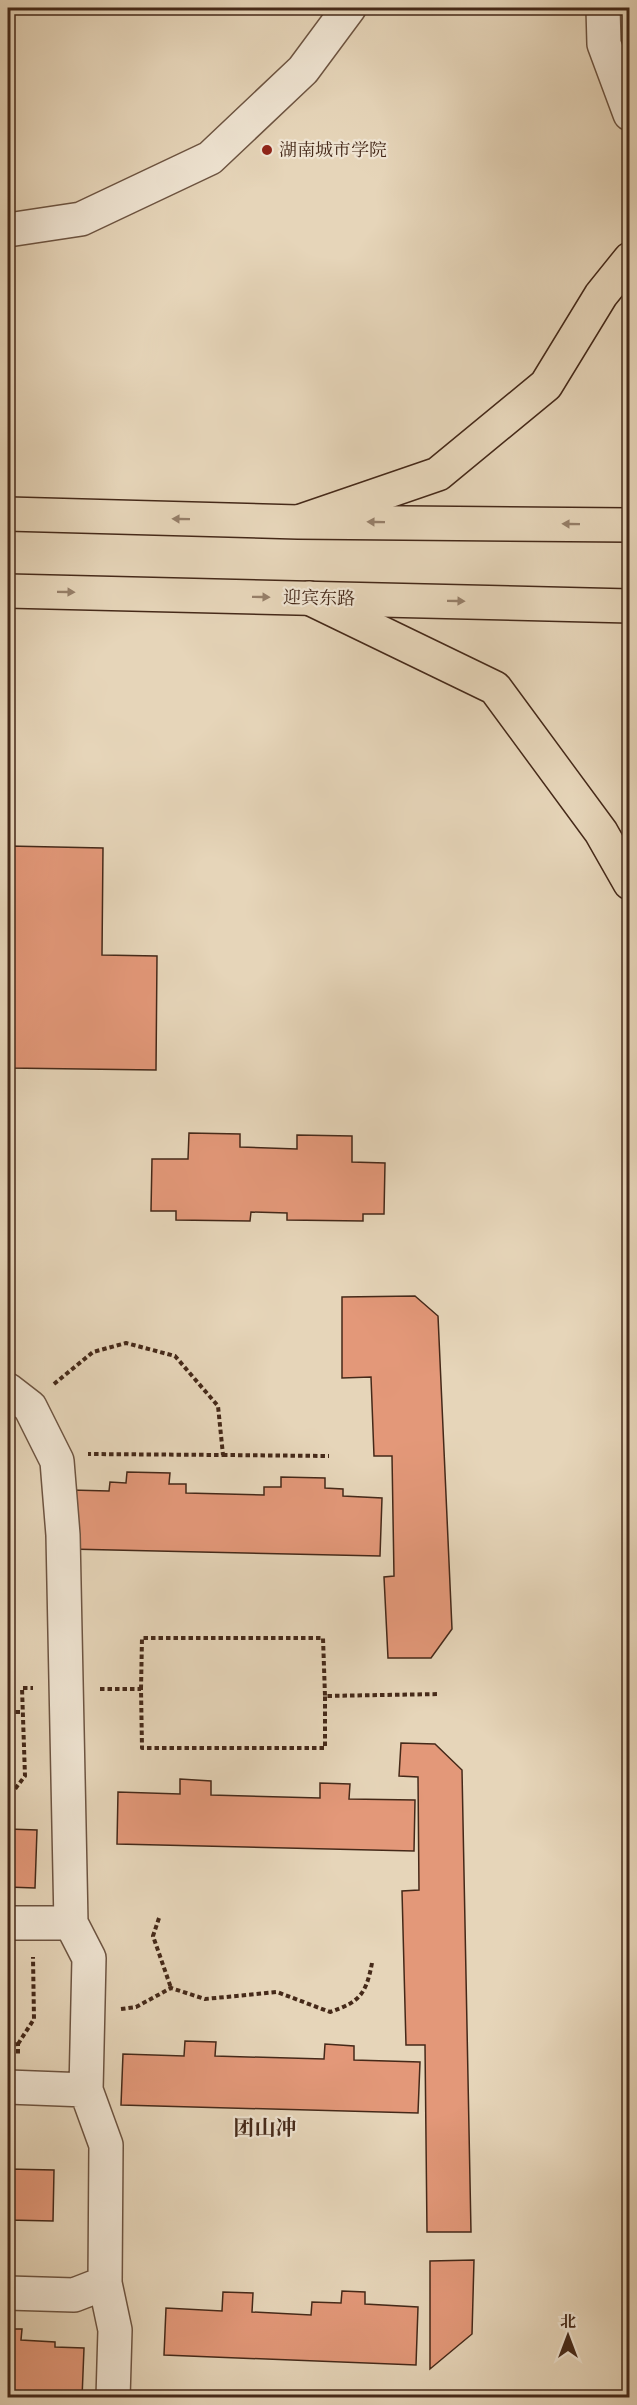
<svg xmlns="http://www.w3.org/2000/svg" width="637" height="2405" viewBox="0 0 637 2405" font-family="'IM FELL English','Noto Serif SC',serif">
<rect width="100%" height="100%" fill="#e6d5b9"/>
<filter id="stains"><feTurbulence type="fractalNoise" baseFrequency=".00333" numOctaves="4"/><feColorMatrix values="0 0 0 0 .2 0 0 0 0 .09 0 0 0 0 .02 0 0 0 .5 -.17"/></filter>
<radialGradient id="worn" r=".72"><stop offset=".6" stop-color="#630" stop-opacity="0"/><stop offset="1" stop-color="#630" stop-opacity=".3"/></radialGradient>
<path fill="#e39879" stroke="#452919" stroke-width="1.5" d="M8,846L103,848L102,955L157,956L156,1070L8,1068Z
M189,1133L240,1134V1147L297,1149V1135L352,1136V1162L385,1163L384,1214H363V1221L287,1220V1213L251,1212L250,1221L176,1220V1211H151L152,1159H188Z
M415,1296L438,1316L452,1629L431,1658H388L384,1577L394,1576L392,1456H374L371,1377L342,1378V1297Z
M127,1472L170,1473L169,1484H186V1493L264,1495V1487H281V1477L325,1478V1488L343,1489V1496L382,1498L380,1556L69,1549L71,1490L109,1491L110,1482L126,1483Z
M401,1743L435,1744L462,1770L471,2232H427L425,2045H406L402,1891L419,1890L418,1777L399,1776Z
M180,1779L211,1781V1795L320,1798V1783L350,1784L349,1799L415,1800L414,1851L117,1844L118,1792L180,1794Z
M8,1829L37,1830L35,1888L8,1887Z
M185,2041L216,2042L215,2056L324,2059L325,2044L354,2046V2060L420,2062L418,2113L121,2105L123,2054L184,2056Z
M8,2169L54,2170L53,2221L8,2220Z
M474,2260L472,2334L430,2369V2261Z
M342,2291L365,2292V2304L418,2307L416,2365L164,2355L166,2308L222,2311L223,2292L253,2293L252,2312L311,2315L312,2302L341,2303Z
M8,2329H22L21,2340L55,2342V2347L84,2348L82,2398H8Z"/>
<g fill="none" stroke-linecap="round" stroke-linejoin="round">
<defs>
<path id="minor" d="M603,8L604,44L630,114
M8,230L81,219L210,158L303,70L349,8
M8,1390L30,1407L57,1461L63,1535L71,1923L89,1958L86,2090L106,2145L105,2283L74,2295L8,2293
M8,1923H71
M8,2087L86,2090
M105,2283L115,2330L113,2398"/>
<path id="major" d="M301,521L438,474L546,385L601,295L630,259
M309,598L495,688L601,832L630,883"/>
<path id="highway" d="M8,514L298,522L630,525
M8,591L630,606"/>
</defs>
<use href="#minor" stroke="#6d5441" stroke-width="36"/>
<use href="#major" stroke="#452919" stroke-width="36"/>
<use href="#highway" stroke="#452919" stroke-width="36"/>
<path stroke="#452919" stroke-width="4" stroke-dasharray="4.5 3" stroke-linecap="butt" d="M54,1384L93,1352L126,1343L175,1356L218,1406L223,1455L88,1454
M223,1455L329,1456
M100,1689H141L142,1748H325V1696L440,1694
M141,1689L142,1638H323L325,1696
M8,1712H23
M8,1790L15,1789L25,1776L22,1688H33
M159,1918L153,1936L171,1988
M121,2009L136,2007L171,1988L205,1999L277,1992L330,2012C359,2002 366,1995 372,1963
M18,2044L34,2019L33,1957
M8,2045L18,2044V2054"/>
<use href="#minor" stroke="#efe4d2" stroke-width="33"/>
<use href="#major" stroke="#e6d5b9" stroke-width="33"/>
<use href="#highway" stroke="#e6d5b9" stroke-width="33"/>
</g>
<defs><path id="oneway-solid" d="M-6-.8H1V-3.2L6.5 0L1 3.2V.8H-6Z" transform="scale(1.5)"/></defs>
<g fill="#967f69">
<use href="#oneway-solid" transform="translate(181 519) rotate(-179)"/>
<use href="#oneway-solid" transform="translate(376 522) rotate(-179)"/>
<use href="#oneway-solid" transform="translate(571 524) rotate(-179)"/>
<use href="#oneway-solid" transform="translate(66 592) rotate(1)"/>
<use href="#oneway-solid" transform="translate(261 597) rotate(1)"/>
<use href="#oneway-solid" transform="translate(456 601) rotate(1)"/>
</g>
<circle fill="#8f2418" stroke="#efe4d2" stroke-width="2" cx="267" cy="150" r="6"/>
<g text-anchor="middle" stroke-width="4.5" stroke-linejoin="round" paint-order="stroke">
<g font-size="18" fill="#452919" stroke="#efe4d2" text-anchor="start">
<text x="279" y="156">湖南城市学院</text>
</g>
<g font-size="18" fill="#452919" stroke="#efe4d2">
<text transform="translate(319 598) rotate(1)" y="6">迎宾东路</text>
</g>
<g font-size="21" font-weight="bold" fill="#452919" stroke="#efe4d2">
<text x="265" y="2135">团山冲</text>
</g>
</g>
<rect width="637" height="2405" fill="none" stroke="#e6d5b9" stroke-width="30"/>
<rect x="9" y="9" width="619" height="2387" fill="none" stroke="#452919" stroke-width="3"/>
<rect x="15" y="15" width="607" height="2375" fill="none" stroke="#452919" stroke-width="1.5"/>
<g transform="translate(568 2336)" stroke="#efe4d2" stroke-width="4.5" paint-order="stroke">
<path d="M0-4.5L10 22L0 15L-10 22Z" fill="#452919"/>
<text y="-9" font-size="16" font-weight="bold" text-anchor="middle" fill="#452919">北</text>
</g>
<rect width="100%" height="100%" filter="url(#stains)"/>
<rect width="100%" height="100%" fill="url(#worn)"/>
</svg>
